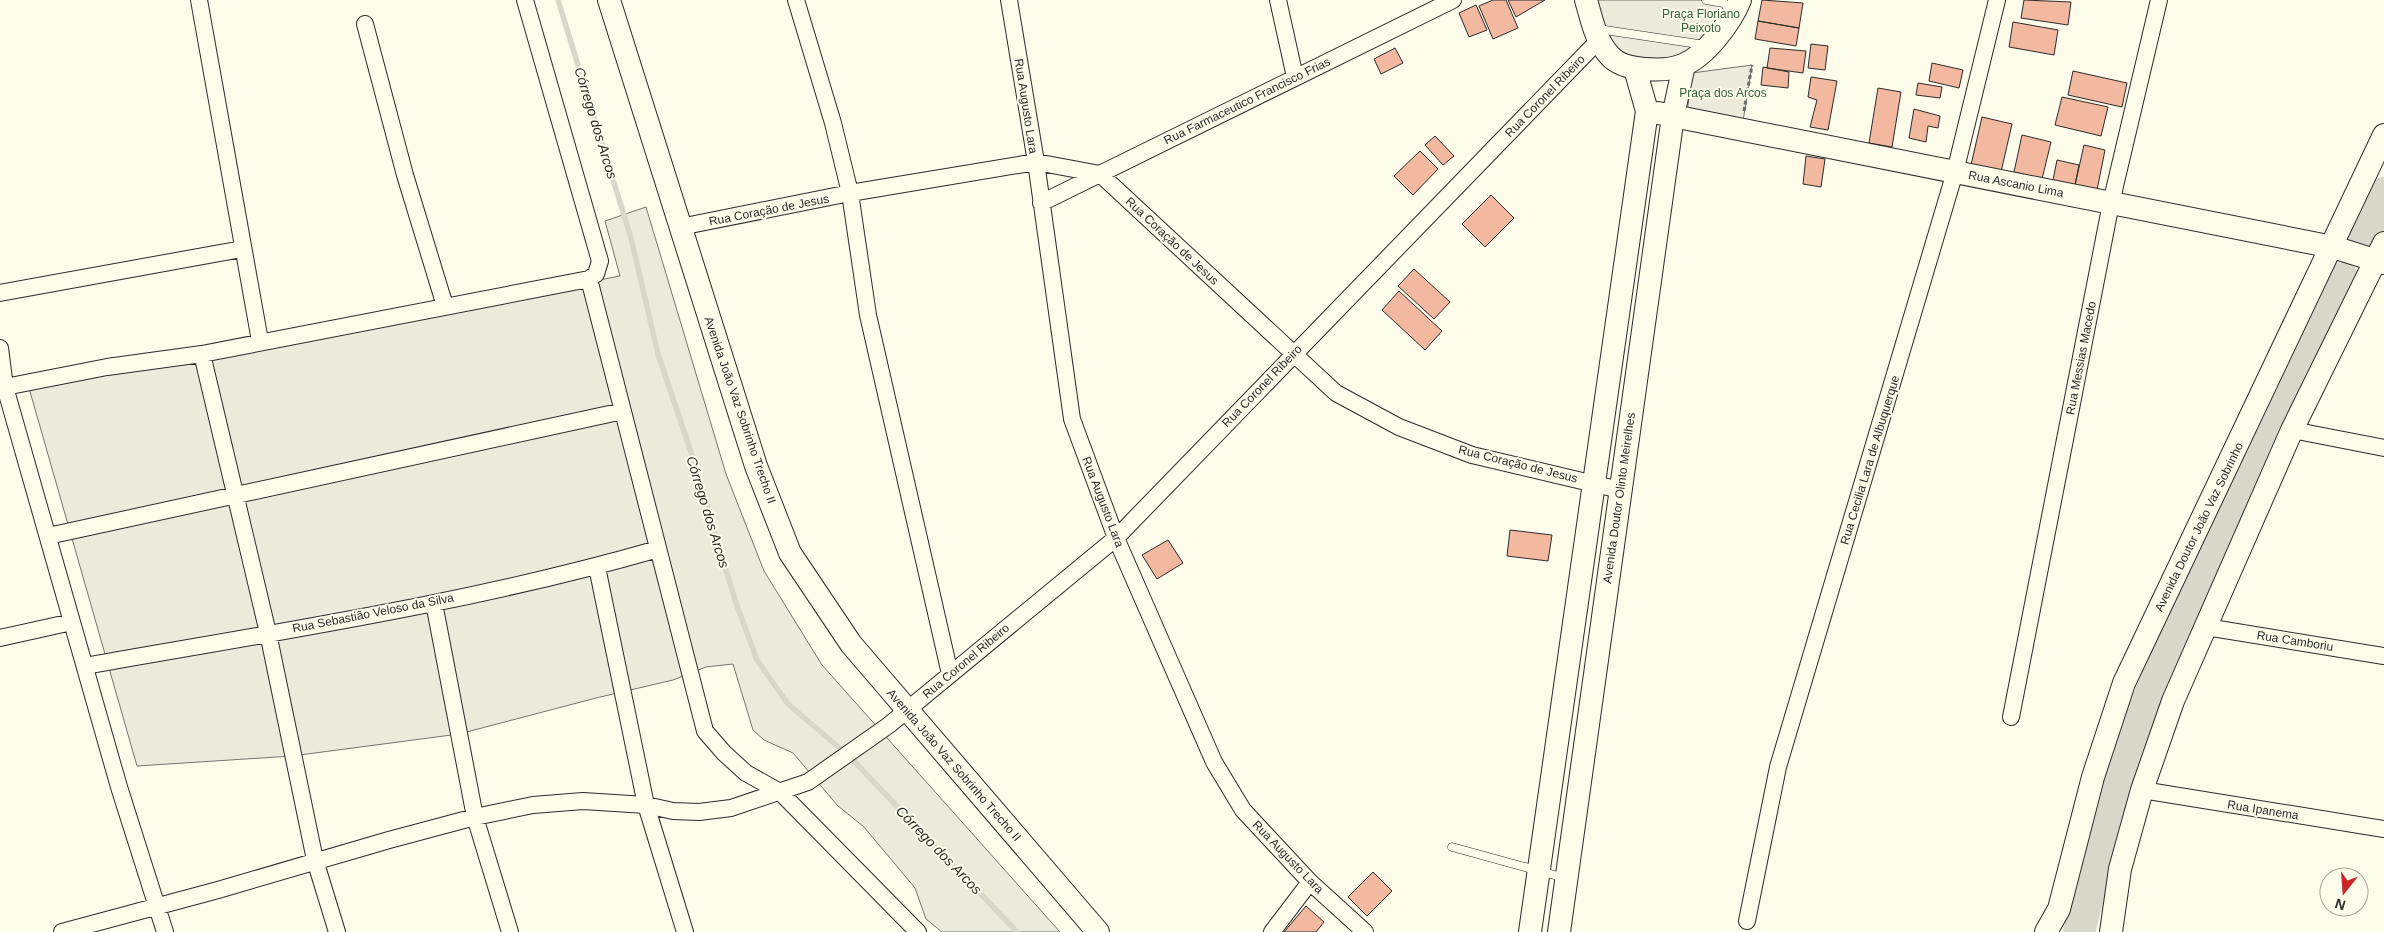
<svg xmlns="http://www.w3.org/2000/svg" width="2384" height="932" viewBox="0 0 2384 932" font-family="Arial,sans-serif">
<rect width="100%" height="100%" fill="#fdfbea"/>
<path fill="#ecebdb" stroke="#74746e" d="M1588,0H1737L1708,43L1595,26Z
M1596,31L1705,46L1683,63L1635,66Z
M1752,65L1743,121L1687,113L1692,73Z
M646,207L726,474L764,571L822,665L1060,932H942L926,919L915,888L864,827L838,806L793,753L764,740L753,730L733,664L706,667L673,680L596,698L459,734L292,756L137,766L29,388L620,276L605,221Z"/>
<g fill="none" stroke-linecap="round" stroke-linejoin="round">
<path stroke="#d8d7c9" stroke-width="5.5" d="M558,0L631,238L658,354L691,452L735,600L757,660L788,704L849,756L1017,932"/>
<path stroke="#d8d7c9" stroke-width="32" d="M2364,236L2384,193
M2079,932L2115,792L2146,704L2189,605L2343,278"/>
</g>
<path fill="#f2b8a0" stroke="#2b2b2b" d="M1493,0H1506L1518,28L1493,39L1479,6Z
M1508,0H1545L1516,17Z
M1762,0L1803,3L1799,28L1758,21Z
M2024,0L2071,2L2068,25L2021,18Z
M1476,5L1487,30L1469,37L1459,13Z
M1758,21L1799,28L1796,46L1755,39Z
M2013,22L2058,30L2054,55L2009,47Z
M1811,44L1828,46L1825,70L1808,68Z
M1395,48L1403,63L1381,74L1374,59Z
M1770,48L1806,51L1803,73L1767,68Z
M1932,63L1963,70L1959,88L1929,81Z
M1763,67L1789,72L1788,88L1761,85Z
M2073,71L2127,83L2122,107L2068,95Z
M1811,77L1837,81L1828,130L1810,127L1817,100L1808,97Z
M1918,83L1942,87L1940,98L1916,95Z
M1878,88L1901,92L1892,147L1869,143Z
M2062,97L2108,107L2101,136L2055,125Z
M1914,109L1940,116L1938,128L1928,126L1926,142L1909,138Z
M1982,117L2012,124L2001,172L1971,165Z
M2022,135L2051,142L2042,179L2014,172Z
M1435,136L1454,156L1443,165L1425,145Z
M2084,145L2105,150L2097,190L2075,185Z
M1420,151L1438,169L1413,195L1394,176Z
M1806,156L1825,159L1821,187L1803,184Z
M2057,160L2079,165L2075,185L2053,180Z
M1491,195L1514,218L1485,247L1462,224Z
M1414,269L1450,302L1434,319L1398,286Z
M1399,291L1442,331L1425,350L1382,310Z
M1510,530L1552,535L1548,561L1507,556Z
M1168,540L1183,563L1157,579L1142,555Z
M1373,872L1392,891L1367,916L1348,897Z
M1306,906L1324,922L1316,932H1284Z"/>
<g fill="none" stroke-linecap="round" stroke-linejoin="round">
<defs>
<path id="lane" d="M1706,0L1724,3L1731,11
M1598,29L1705,45
M1452,847L1565,878"/>
<path id="street" d="M199,0L260,341
M796,0L833,123L850,193L868,315L950,674
M1009,0L1036,162L1072,419L1116,538L1214,762L1243,810L1310,882L1365,932
M1278,0L1295,77
M365,24L405,175L445,306
M1041,203L1453,0
M680,227L850,193L1036,162L1100,174L1336,393L1399,427L1472,455L1620,490
M589,279L705,731L724,753L746,773L780,792L918,932
M0,293L242,249
M0,348L5,387
M202,354L268,633L315,860L337,932
M2292,430L2384,448
M48,536L623,411
M597,567L646,805L685,932
M434,603L475,817L510,932
M2206,627L2384,656
M0,638L72,622
M85,666C276,632 471,603 658,549
M2011,717L2111,203L2159,0
M2142,790L2384,829
M1747,921L1778,767L1955,172L1997,0
M62,932L218,890L389,840L475,817L533,805L583,801L646,805L673,811L699,812L731,808L808,782L889,725L1116,538L1598,41
M165,932L119,787L5,387L107,367L202,354L589,279L596,274L600,261L525,0
M1272,932L1310,882"/>
<path id="secondary" d="M609,0L756,466L790,553L851,644L1098,932
M1586,0C1592,20 1595,40 1610,56C1618,65 1633,68 1645,69C1657,70 1671,70 1683,65C1706,56 1731,22 1740,0
M1658,113L2333,247L2384,263
M1530,932L1647,111L1635,69
M1559,932L1673,116L1684,65
M2046,932L2059,909L2093,777L2124,683L2384,135
M2111,932L2120,869L2142,790L2173,701L2292,430L2384,243"/>
</defs>
<use href="#lane" stroke="#2b2b2b" stroke-width="9"/>
<use href="#street" stroke="#2b2b2b" stroke-width="18"/>
<use href="#secondary" stroke="#2b2b2b" stroke-width="24"/>
<path stroke="#6a6964" stroke-width="3" stroke-dasharray="4 2.5" stroke-linecap="butt" d="M1744,111L1752,65"/>
<use href="#lane" stroke="#fdfbea" stroke-width="8"/>
<use href="#street" stroke="#fdfbea" stroke-width="16"/>
<use href="#secondary" stroke="#fdfbea" stroke-width="22"/>
</g>
<g text-anchor="middle" stroke-width="4" stroke-linejoin="round" paint-order="stroke">
<g font-size="12" fill="#34623c" stroke="#fdfbea">
<text x="1701" y="18">Praça Floriano<tspan x="1701" dy="14">Peixoto</tspan></text>
<text x="1723" y="97">Praça dos Arcos</text>
</g>
<g font-size="12" fill="#2b2b2b" stroke="#fdfbea">
<text transform="translate(1545 96) rotate(-46)" y="4">Rua Coronel Ribeiro</text>
<text transform="translate(1247 101) rotate(-26)" y="4">Rua Farmaceutico Francisco Frias</text>
<text transform="translate(1026 106) rotate(81)" y="4">Rua Augusto Lara</text>
<text transform="translate(2016 184) rotate(11)" y="4">Rua Ascanio Lima</text>
<text transform="translate(769 210) rotate(-11)" y="4">Rua Coração de Jesus</text>
<text transform="translate(1172 241) rotate(43)" y="4">Rua Coração de Jesus</text>
<text transform="translate(2081 358) rotate(-79)" y="4">Rua Messias Macedo</text>
<text transform="translate(1262 386) rotate(-46)" y="4">Rua Coronel Ribeiro</text>
<text transform="translate(740 410) rotate(71)" y="4">Avenida João Vaz Sobrinho Trecho II</text>
<text transform="translate(1870 460) rotate(-73)" y="4">Rua Cecilia Lara de Albuquerque</text>
<text transform="translate(1518 464) rotate(14)" y="4">Rua Coração de Jesus</text>
<text transform="translate(1619 498) rotate(-82)" y="4">Avenida Doutor Olinto Meirelhes</text>
<text transform="translate(1103 502) rotate(69)" y="4">Rua Augusto Lara</text>
<text transform="translate(2199 527) rotate(-64)" y="4">Avenida Doutor João Vaz Sobrinho</text>
<text transform="translate(373 613) rotate(-11)" y="4">Rua Sebastião Veloso da Silva</text>
<text transform="translate(2295 641) rotate(9)" y="4">Rua Camboriu</text>
<text transform="translate(966 661) rotate(-40)" y="4">Rua Coronel Ribeiro</text>
<text transform="translate(954 765) rotate(49)" y="4">Avenida João Vaz Sobrinho Trecho II</text>
<text transform="translate(2263 810) rotate(9)" y="4">Rua Ipanema</text>
<text transform="translate(1288 857) rotate(46)" y="4">Rua Augusto Lara</text>
</g>
<g font-size="14" font-style="italic" fill="#2b2b2b" stroke="#fdfbea">
<text transform="translate(596 123) rotate(73)" y="5">Córrego dos Arcos</text>
<text transform="translate(708 512) rotate(73)" y="5">Córrego dos Arcos</text>
<text transform="translate(939 850) rotate(46)" y="5">Córrego dos Arcos</text>
</g>
</g>
<g transform="translate(2344 892) rotate(197)"><circle r="24" fill="#fdfbea" stroke="#a9a89e"/>
<path d="M0-4L9 19L0 12L-9 19Z" fill="#c62828"/>
<text y="-8" font-size="14" font-weight="bold" text-anchor="middle" fill="#2b2b2b">N</text>
</g>
</svg>
